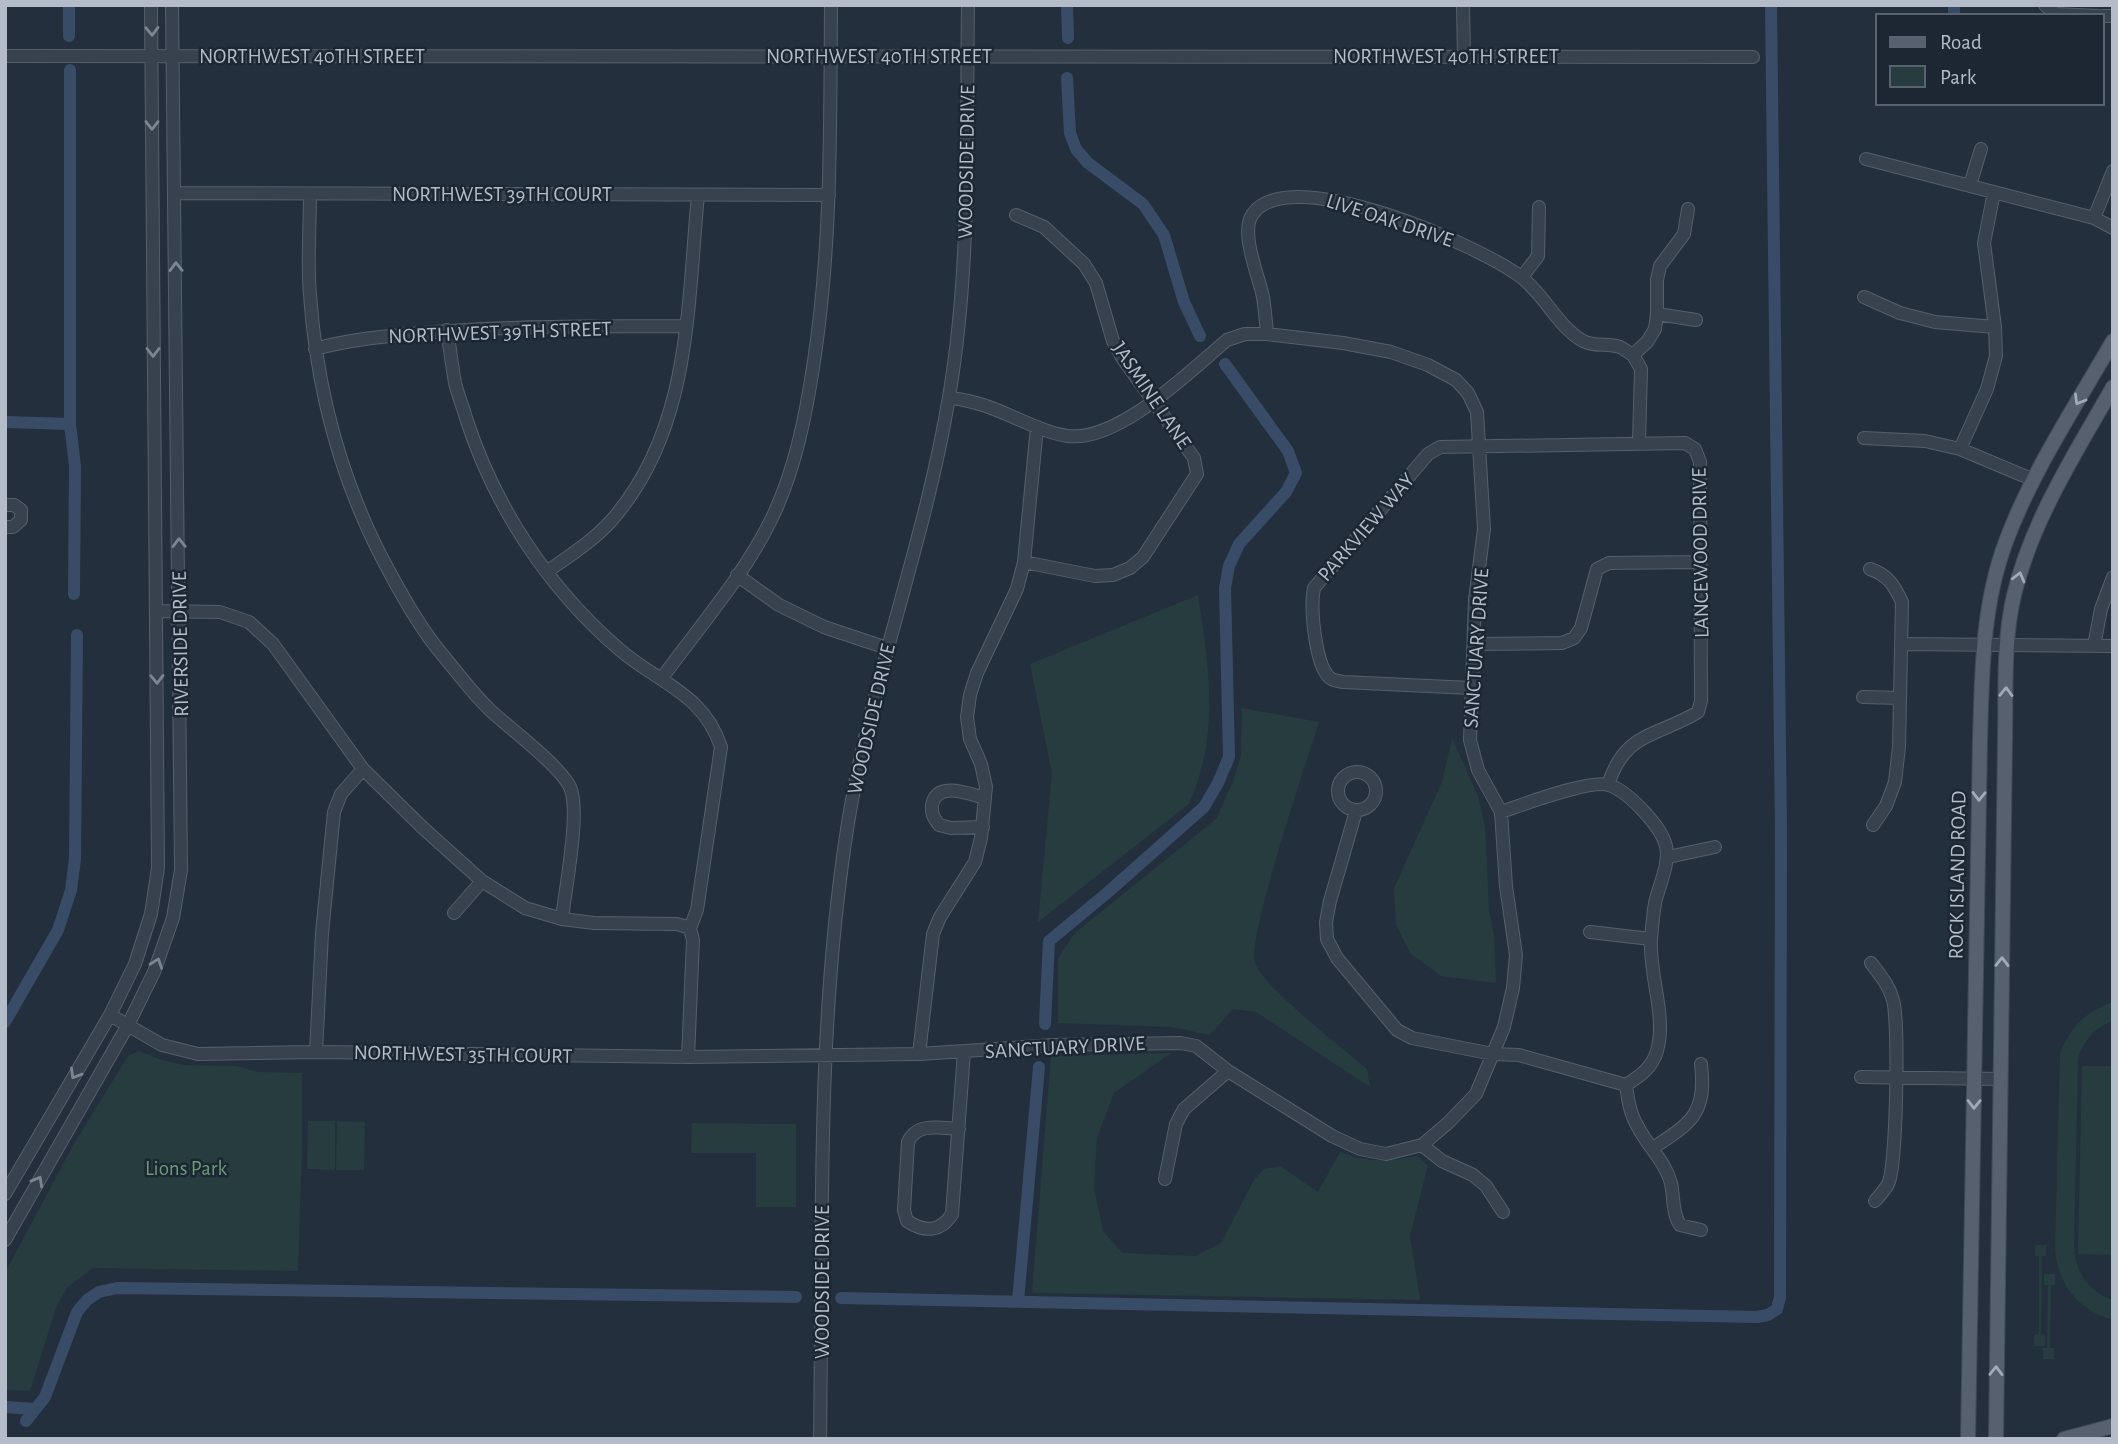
<svg xmlns="http://www.w3.org/2000/svg" width="2118" height="1444" viewBox="0 0 2118 1444" font-family="'Alegreya Sans',sans-serif">
<rect width="100%" height="100%" fill="#242f3e"/>
<path fill="#263c3f" d="M1198,595C1209,667 1220,735 1189,804L1038,922L1052,773L1030,664Z
M1242,708L1319,722C1308,758 1246,939 1255,963C1263,987 1344,1049 1367,1069L1370,1087L1256,1012L1233,1009L1210,1035L1172,1027L1058,1023V958L1075,933L1216,819L1232,784L1241,756Z
M1452,738L1478,796L1485,827L1489,911L1494,936L1496,983L1441,976L1410,953L1396,925L1394,888L1442,782Z
M2113,1002V1021C2094,1028 2084,1040 2078,1059L2074,1248C2076,1273 2088,1291 2113,1300V1320C2078,1310 2058,1285 2055,1249L2060,1054C2070,1027 2086,1011 2113,1002Z
M139,1051L162,1060L183,1065L237,1066L257,1072L302,1073V1148L298,1271L93,1268L68,1287L57,1305L30,1391L5,1390V1273L72,1147L128,1056Z
M1171,1053L1114,1093L1097,1138L1094,1188L1103,1231L1122,1253L1195,1256L1221,1243L1254,1180L1264,1169L1280,1166L1318,1192L1340,1152C1366,1163 1389,1161 1417,1156L1428,1165L1410,1236L1420,1300L1032,1293L1051,1056Z
M2082,1066H2113V1255L2078,1254Z
M308,1121H335V1170L307,1169Z
M337,1121L365,1122L364,1170H336Z
M692,1123L796,1124V1207H756V1153H691Z
M2035,1245H2046V1256H2042L2041,1334L2045,1335V1346H2034V1335L2039,1334V1256H2035Z
M2044,1274H2055V1285H2051L2050,1348H2054V1359H2043V1348H2047L2048,1285H2044Z"/>
<g fill="none" stroke-linecap="round" stroke-linejoin="round">
<path stroke="#394c67" stroke-width="12" d="M69,5V36
M1067,5L1068,38
M1954,5V16
M70,70V424L75,466L74,594
M1067,78L1070,133L1076,149L1088,163L1143,204L1164,235L1184,302L1200,336
M5,422L70,424
M5,1022L58,930L71,890L75,859L77,635
M1045,1024L1049,941L1107,893L1204,807L1218,783L1229,757L1225,588L1229,566L1239,544L1286,492L1296,473L1288,451L1225,364
M841,1298L1757,1317L1768,1315L1777,1309L1780,1297L1781,830L1771,5
M1018,1301L1039,1067
M5,1407L35,1409
M26,1421L45,1397L77,1312L87,1300L99,1292L117,1288L796,1297"/>
<defs>
<path id="minor" d="M1463,5L1464,56
M2045,5L2056,14L2098,16
M2102,16H2113
M5,56L1753,57
M1866,159L2094,218L2113,228
M1970,185L1981,149
M175,193L829,195
M310,194C310,227 307,262 310,295C317,393 342,486 390,573C405,601 421,629 441,653C457,672 472,693 490,710C509,728 559,765 570,787C581,810 565,890 562,919
M1016,215L1044,227L1084,264L1096,283L1113,341L1123,359L1194,458L1197,474L1143,557L1130,568L1113,575L1095,576L1024,562
M2094,218L2113,171
M1522,277L1538,256L1539,207
M1864,297L1900,313L1935,322L1995,327
M1657,314L1696,320
M447,330C450,348 452,366 455,383C458,395 463,407 466,418C495,508 549,589 620,650C660,684 703,693 721,747L697,910L690,928L693,940L688,1057
M1267,334C1266,322 1265,309 1263,297C1259,277 1240,233 1252,215C1288,160 1480,246 1521,277C1545,295 1557,326 1583,341C1594,347 1608,343 1620,347C1624,349 1629,353 1633,355
M315,349C347,340 378,337 411,334C502,325 594,327 686,326
M1864,438L1925,441L1960,449L2034,480
M1639,443L1641,369L1633,355L1647,342L1655,329L1657,314V280L1660,266L1684,234L1688,209
M1960,449L1987,389L1996,356L1995,327L1984,243L1994,192
M5,505H14L21,510V520L13,527H5
M1870,569C1888,575 1894,585 1902,602L1899,747L1895,782L1886,806L1873,825
M548,571C569,556 594,540 611,521C691,430 687,309 698,195
M737,575L779,605L824,627L887,648
M156,611L220,612L249,622L273,644L363,769L423,828L482,881L525,908L562,919L594,923L677,924L690,928
M1475,644L1562,643L1574,638L1581,628L1597,569L1609,563L1700,562
M1902,644L2113,646
M2094,646L2101,609L2113,577
M662,678C699,627 743,577 771,520C795,471 806,415 814,361C832,243 830,124 831,5
M1471,688L1343,682C1337,681 1331,680 1328,676C1315,661 1310,607 1314,588L1428,454L1440,447L1685,443L1695,449L1700,462L1701,701L1698,712C1657,737 1625,731 1608,785
M1863,697L1900,698
M1338 791a19 19 0 1 1 38 0a19 19 0 1 1-38 0Z
M1356,811L1330,901L1326,922L1327,939L1337,958L1397,1030L1412,1038L1493,1054L1519,1055L1626,1085C1640,1076 1652,1068 1657,1051C1667,1015 1649,977 1651,940C1652,928 1653,915 1655,903C1659,885 1670,864 1666,846C1661,826 1629,792 1609,785C1590,779 1522,805 1501,812
M983,827L951,828L939,825C934,818 931,814 932,805C937,780 969,794 985,798
M1668,857L1715,847
M454,913L482,881
M1590,932L1651,939
M1871,963C1880,975 1889,985 1893,1000C1899,1021 1897,1167 1888,1184C1885,1190 1879,1196 1875,1201
M110,1015L162,1045L198,1054L316,1052L688,1057L919,1054L1054,1045L1181,1043L1196,1046L1228,1071L1332,1136L1360,1149L1386,1154L1422,1145L1448,1123L1476,1094L1504,1027L1513,988L1516,955L1506,886L1501,812L1478,770L1470,740L1475,600L1484,529L1477,412L1468,393L1456,380L1428,365L1391,352L1343,343L1267,334H1245L1227,340C1190,371 1119,442 1068,436C1040,432 1013,415 986,406C975,402 962,400 949,397
M316,1052L322,933L334,812L341,794L363,769
M919,1054L933,934L940,917L975,862L981,838L986,787L981,764L970,739L967,717L970,695L977,673L1017,589L1024,562L1037,427
M1861,1077L2000,1079
M1626,1085C1628,1100 1630,1114 1638,1127C1648,1147 1665,1161 1671,1183C1674,1197 1672,1213 1680,1225L1701,1230
M959,1129C940,1128 917,1122 908,1142L904,1210L907,1221C924,1232 940,1233 952,1214L964,1052
M1422,1145L1442,1161L1473,1175L1486,1186L1503,1212
M1653,1148C1691,1123 1707,1114 1701,1064
M1165,1179L1176,1124L1184,1109L1228,1071
M5,1194L110,1015L135,964L151,914L158,868L151,5
M5,1240L128,1025L154,972L173,918L181,870L172,5
M820,1439C823,1240 816,1040 845,843C866,692 924,548 949,397C971,268 966,136 968,5"/>
<path id="major" d="M1968,1439L1980,740C1982,674 1982,607 2005,544C2031,473 2075,407 2113,341
M1996,1439L2005,740C2006,692 2003,642 2014,595C2032,520 2075,454 2113,387
M2064,1439L2113,1426"/>
</defs>
<use href="#minor" stroke="#565f6c" stroke-width="14"/>
<use href="#major" stroke="#414a57" stroke-width="16"/>
<use href="#minor" stroke="#38414e" stroke-width="12"/>
<use href="#major" stroke="#56606e" stroke-width="14"/>
</g>
<defs><path id="oneway-chevron" d="M-2-3.5L2.5 0L-2 3.5" fill="none" stroke-width="1.6" stroke-linecap="round" stroke-linejoin="round" transform="scale(1.75)"/></defs>
<g stroke="#7c8592">
<use href="#oneway-chevron" transform="translate(152 31) rotate(89)"/>
<use href="#oneway-chevron" transform="translate(152 125) rotate(90)"/>
<use href="#oneway-chevron" transform="translate(176 267) rotate(-91)"/>
<use href="#oneway-chevron" transform="translate(153 352) rotate(90)"/>
<use href="#oneway-chevron" transform="translate(179 543) rotate(-91)"/>
<use href="#oneway-chevron" transform="translate(157 679) rotate(89)"/>
<use href="#oneway-chevron" transform="translate(157 963) rotate(-70)"/>
<use href="#oneway-chevron" transform="translate(75 1074) rotate(121)"/>
<use href="#oneway-chevron" transform="translate(38 1181) rotate(-61)"/>
</g>
<g stroke="#a1aab7">
<use href="#oneway-chevron" transform="translate(2079 400) rotate(120)"/>
<use href="#oneway-chevron" transform="translate(2019 577) rotate(-75)"/>
<use href="#oneway-chevron" transform="translate(2006 692) rotate(-89)"/>
<use href="#oneway-chevron" transform="translate(1979 796) rotate(91)"/>
<use href="#oneway-chevron" transform="translate(2002 962) rotate(-89)"/>
<use href="#oneway-chevron" transform="translate(1974 1104) rotate(91)"/>
<use href="#oneway-chevron" transform="translate(1996 1371) rotate(-89)"/>
</g>
<g text-anchor="middle" stroke-width="5" stroke-linejoin="round" paint-order="stroke">
<g font-size="21" fill="#b4bcc9" stroke="#1d2633">
<text x="312" y="63">NORTHWEST 40TH STREET</text>
<text x="879" y="63">NORTHWEST 40TH STREET</text>
<text x="1446" y="63">NORTHWEST 40TH STREET</text>
<text transform="translate(966 162) rotate(-89)" y="7">WOODSIDE DRIVE</text>
<text x="502" y="201">NORTHWEST 39TH COURT</text>
<text transform="translate(1390 220) rotate(18)" y="7">LIVE OAK DRIVE</text>
<text transform="translate(500 332) rotate(-2)" y="7">NORTHWEST 39TH STREET</text>
<text transform="translate(1152 395) rotate(56)" y="7">JASMINE LANE</text>
<text transform="translate(1366 527) rotate(-49)" y="7">PARKVIEW WAY</text>
<text transform="translate(1700 553) rotate(-91)" y="7">LANCEWOOD DRIVE</text>
<text transform="translate(180 644) rotate(-91)" y="7">RIVERSIDE DRIVE</text>
<text transform="translate(1476 648) rotate(-86)" y="7">SANCTUARY DRIVE</text>
<text transform="translate(871 719) rotate(-77)" y="7">WOODSIDE DRIVE</text>
<text transform="translate(1957 875) rotate(-89)" y="7">ROCK ISLAND ROAD</text>
<text transform="translate(1065 1047) rotate(-3)" y="7">SANCTUARY DRIVE</text>
<text transform="translate(463 1054) rotate(1)" y="7">NORTHWEST 35TH COURT</text>
<text transform="translate(822 1282) rotate(-90)" y="7">WOODSIDE DRIVE</text>
</g>
<g font-size="21" fill="#6b9a76" stroke="#1d2633">
<text x="186" y="1175">Lions Park</text>
</g>
</g>
<rect width="2118" height="1444" fill="none" stroke="#b4bcc9" stroke-width="14"/>
<rect x="1876" y="14" width="228" height="91" fill="#1d2633" stroke="#59626f" stroke-width="2"/>
<rect x="1890" y="37" width="35" height="10" fill="#56606e" stroke="#59626f" stroke-width="2"/>
<text x="1940" y="49" font-size="21" fill="#b4bcc9">Road</text>
<rect x="1890" y="66" width="35" height="21" fill="#263c3f" stroke="#59626f" stroke-width="2"/>
<text x="1940" y="84" font-size="21" fill="#b4bcc9">Park</text>
</svg>
